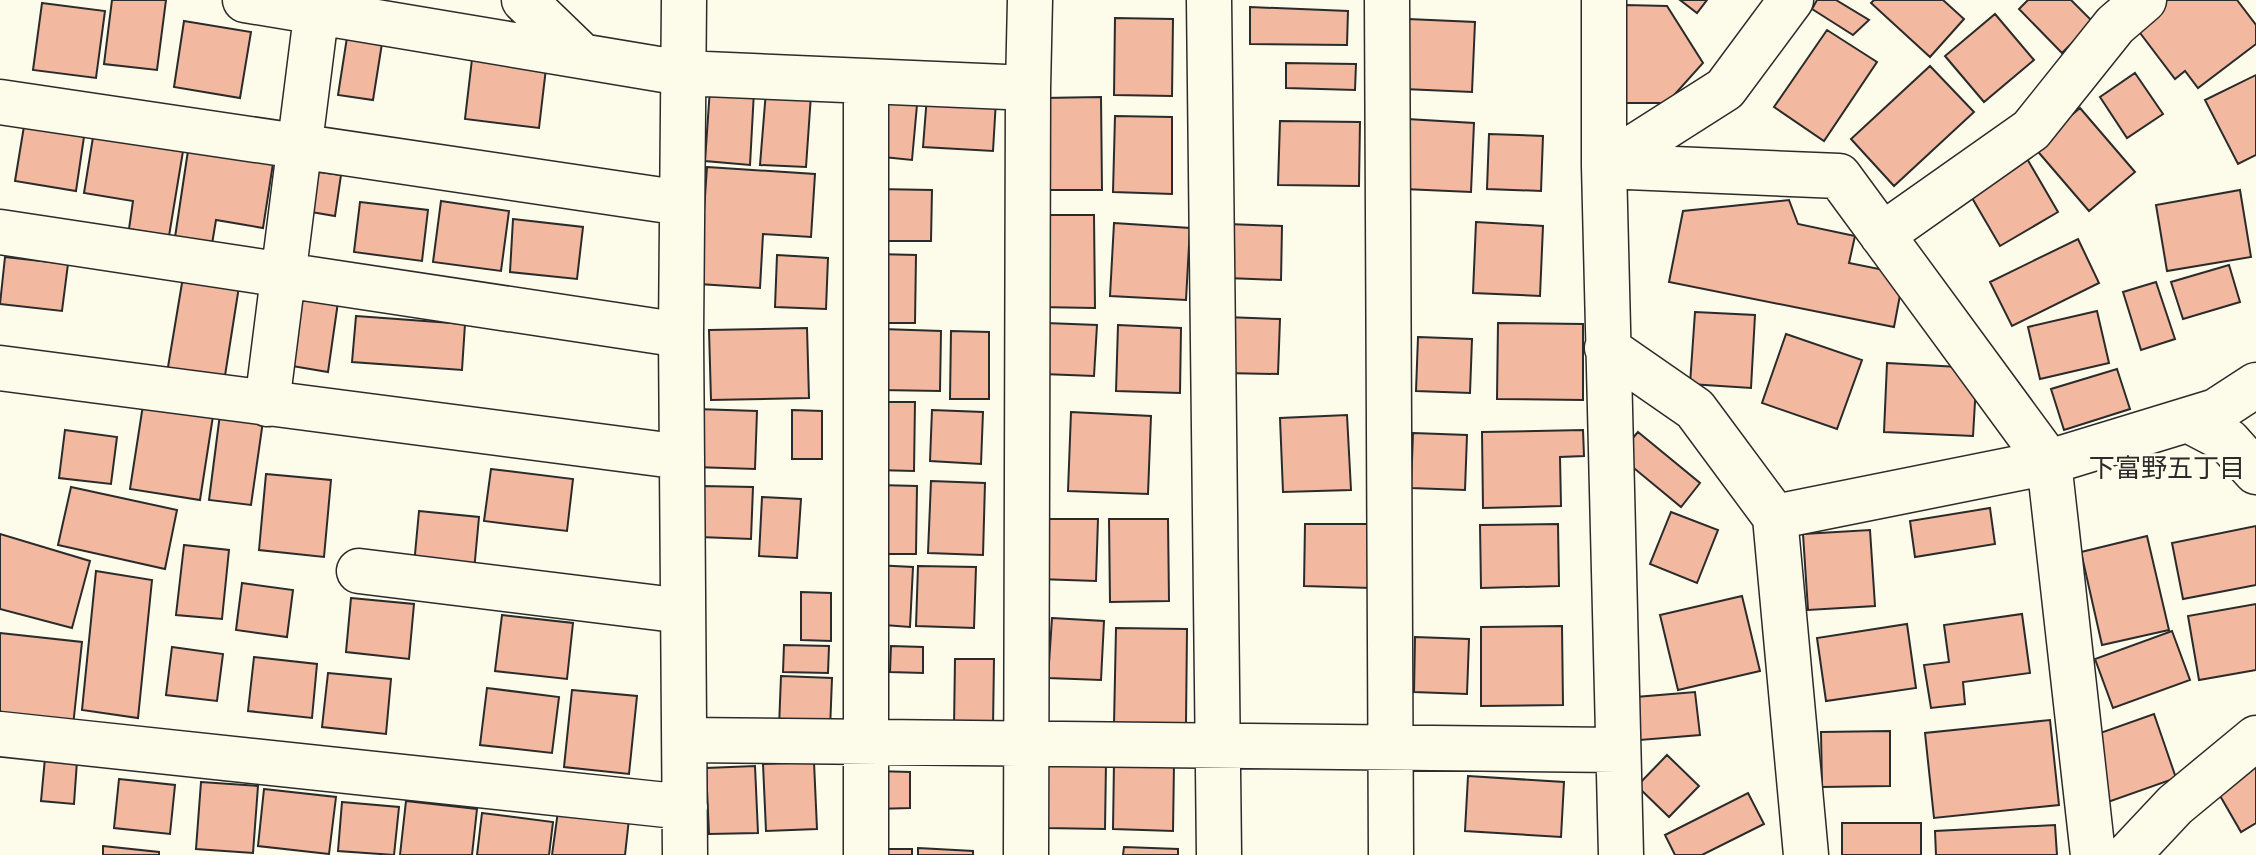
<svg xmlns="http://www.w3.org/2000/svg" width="2256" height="855" viewBox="0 0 2256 855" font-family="'Asap Condensed','Noto Sans JP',sans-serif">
<rect width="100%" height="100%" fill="#fdfbea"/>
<path fill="#f2b8a0" stroke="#2b2b2b" stroke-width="2" d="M112,0H166L157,70L104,64Z
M1680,0H1707L1697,13Z
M1817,0H1836L1869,20L1853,35L1812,9Z
M1874,0H1943L1964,19L1930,57L1871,3Z
M2028,0H2071L2093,22L2062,53L2019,9Z
M2167,0H2237L2256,25V44L2198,88L2185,71L2175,79L2134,25Z
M42,3L105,11L96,78L33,70Z
M1625,5L1667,6L1703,63L1667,103H1624Z
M1250,7L1348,11L1347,45L1250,44Z
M1995,14L2034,60L1984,102L1945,56Z
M1115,18L1173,19L1172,96L1114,95Z
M1408,19L1475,22L1472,92L1404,89Z
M184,21L251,32L240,98L174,87Z
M1827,30L1877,62L1824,141L1774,107Z
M348,31L383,37L373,100L338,95Z
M472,59L546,68L539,128L465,119Z
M1286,63L1356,64L1355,90L1286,88Z
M1930,66L1974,112L1894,186L1851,139Z
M2135,73L2163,114L2127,138L2100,97Z
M2256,75V155L2238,164L2205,100Z
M710,88L754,91L750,165L705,161Z
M766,91L811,95L806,167L760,165Z
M927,96L996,100L993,151L923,147Z
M1101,97L1102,190H1044L1043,98Z
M880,102L917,105L912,160L874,156Z
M2080,108L2135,172L2089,211L2034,147Z
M1115,116L1172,117V194L1113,192Z
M1407,119L1474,123L1471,192L1404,189Z
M25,120L85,130L76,191L15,181Z
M1280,121L1360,122L1359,186L1278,185Z
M94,131L184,145L169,236L129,229L133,201L84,193Z
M1489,134L1543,136L1541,191L1487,189Z
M189,144L274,157L263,228L216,220L211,250L174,244Z
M2026,157L2058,212L2000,246L1968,191Z
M707,167L815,174L811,237L763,234L760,288L699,284Z
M304,170L341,175L335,216L299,210Z
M877,189L932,190L931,241H876Z
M2240,190L2251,257L2167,271L2156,205Z
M1789,200L1798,224L1855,236L1849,263L1904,274L1894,327L1669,282L1683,211Z
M441,201L509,211L501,271L433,262Z
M360,202L428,210L422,261L354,252Z
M1036,215H1094L1095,308L1037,307Z
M513,219L583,227L577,279L510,272Z
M1476,222L1543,226L1540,296L1473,293Z
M1114,223L1190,228L1186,300L1110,296Z
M1228,224L1282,226L1281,280L1227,278Z
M2078,239L2099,283L2012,326L1990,282Z
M876,254L916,255L915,323H875Z
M777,255L828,258L826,309L775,307Z
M5,257L68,264L62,311L0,304Z
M2229,265L2240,302L2183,319L2171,282Z
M184,271L240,280L224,382L167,373Z
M2156,282L2175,339L2141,350L2123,292Z
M295,296L338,302L328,372L286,365Z
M2097,311L2109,363L2040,379L2028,327Z
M1695,312L1755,315L1751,388L1690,384Z
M356,316L465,324L462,370L352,362Z
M1226,317L1280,319L1278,374L1224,373Z
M1046,323L1097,325L1094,376L1043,374Z
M1498,323L1583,324V400L1497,399Z
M1118,325L1181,328L1180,393L1116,391Z
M807,328L809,398L711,400L709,330Z
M882,329L941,331L940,391L881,390Z
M951,331L989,332V399H950Z
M1786,334L1862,360L1837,429L1762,403Z
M1418,337L1472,339L1470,393L1416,391Z
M1887,363L1977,368L1973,436L1884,432Z
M2117,369L2130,409L2064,430L2051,389Z
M876,402H915L914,471L875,470Z
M143,405L213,416L200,500L130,489Z
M696,409L757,411L755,469L694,467Z
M792,410L822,411V459H792Z
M932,410L983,412L981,464L930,461Z
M1071,412L1151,416L1148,494L1068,491Z
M220,414L263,421L251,505L209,500Z
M1347,415L1351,490L1283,492L1280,418Z
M65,430L117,437L111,484L59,478Z
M1583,430L1584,456L1560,457L1561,506L1483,508L1482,432Z
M1638,432L1700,483L1681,507L1618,455Z
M1413,433L1467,435L1465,490L1411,488Z
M491,469L573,479L567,531L484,521Z
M266,474L331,480L324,557L259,550Z
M931,481L985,483L983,555L928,553Z
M878,485L917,486L916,554H877Z
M702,486L753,487L751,539L700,537Z
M71,487L177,510L165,569L58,545Z
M762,497L801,499L797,558L759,556Z
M1990,508L1995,544L1915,557L1910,521Z
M419,511L479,517L474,571L414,565Z
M1671,512L1718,530L1697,583L1650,564Z
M1039,519H1098L1096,581L1038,579Z
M1109,519H1168L1169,601L1110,602Z
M1305,524H1372L1371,588L1304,586Z
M1558,524L1559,586L1481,588L1480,525Z
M2256,526V585L2183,599L2172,543Z
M1870,530L1875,606L1808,610L1803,534Z
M0,534L90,561L72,628L0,609Z
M2147,536L2169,630L2102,645L2081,552Z
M184,545L229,550L222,619L176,615Z
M874,565L913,567L910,627L871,624Z
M918,566L976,567L974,628L916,626Z
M96,571L152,580L138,718L82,710Z
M242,583L293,590L287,637L236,630Z
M801,592L831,593V641L801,640Z
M1742,596L1760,671L1678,690L1660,615Z
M351,598L414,604L409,659L346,652Z
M2256,604V670L2199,680L2188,616Z
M2022,614L2030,673L1963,682L1965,704L1931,708L1924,665L1949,662L1944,625Z
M502,615L573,623L567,679L495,671Z
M1052,618L1104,621L1101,680L1048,678Z
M1907,624L1916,688L1826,701L1817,638Z
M1562,626L1563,705L1481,706V627Z
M1116,628L1187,629L1186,725L1114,724Z
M2172,631L2190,680L2113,708L2095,659Z
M0,633L82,642L73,726L0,717Z
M1415,637L1469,639L1467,694L1414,692Z
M784,645L829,646L828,673L783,672Z
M891,646L923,647V673L890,672Z
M172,647L223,654L217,701L166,695Z
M254,657L317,664L312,718L248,711Z
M955,659H994L993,727H954Z
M328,673L391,679L386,734L322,727Z
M781,676L832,678L830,730L779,727Z
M487,688L559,697L552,753L480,745Z
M572,690L637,696L629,774L564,767Z
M1695,692L1700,735L1640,740L1636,697Z
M2154,714L2176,778L2108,802L2086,738Z
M2050,720L2059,805L1934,818L1925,733Z
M1890,731V786L1822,787L1821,732Z
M1667,755L1699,786L1669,817L1637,786Z
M45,758L77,761L74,804L41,801Z
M1046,760L1106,762L1105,829L1045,828Z
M814,762L817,829L766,831L763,764Z
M1114,762L1174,764L1173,831L1113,829Z
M2256,763V823L2241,832L2215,787Z
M755,766L758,833L709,834L706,768Z
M875,771L910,772V808L875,809Z
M1468,776L1564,782L1561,837L1465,831Z
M119,779L175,785L170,834L114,828Z
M201,782L258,786L253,853L196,849Z
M264,789L336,797L329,854L258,846Z
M1748,793L1764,824L1702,855H1675L1665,835Z
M406,801L477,809L472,855H400Z
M342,802L399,807L394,855L338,851Z
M558,811L629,819L625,855H552Z
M482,813L553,822L549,855H477Z
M1842,823H1921V855H1842Z
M2055,825L2057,855H1936L1935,831Z
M103,846L159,852V855H103Z
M1124,847L1178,849V855H1123Z
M918,848L973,851V855H918Z
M877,849H912V855H877Z"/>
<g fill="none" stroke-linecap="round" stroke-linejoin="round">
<defs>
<path id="street" d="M245,0L682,73L1028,88L1030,0
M524,0L582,56
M684,0L681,335L685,855
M1209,0L1219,855
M1387,0L1391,855
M1604,0V166L1621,855
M0,102L682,203
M1604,166L1839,176L2049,462L2093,855
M1604,166L1725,89L1791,0
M0,232L681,335
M1882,235L2031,130L2115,25L2144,0
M1607,348L1695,409L1775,517L1806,855
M0,368L682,457
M267,404L318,0
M2188,420L2228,441L2256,472
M1775,517L2049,462L2216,411L2256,385
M359,571L683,611
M0,734L685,807
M685,740L1617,750
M866,855V81
M1026,855L1028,88
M2128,855L2175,805L2256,738"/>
</defs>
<use href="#street" stroke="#2b2b2b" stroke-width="47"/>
<use href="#street" stroke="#fdfbea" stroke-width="44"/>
</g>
<g text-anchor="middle" stroke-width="6" stroke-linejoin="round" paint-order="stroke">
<g font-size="26" fill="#2b2b2b" stroke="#fdfbea">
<text x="2167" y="477">下富野五丁目</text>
</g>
</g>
</svg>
